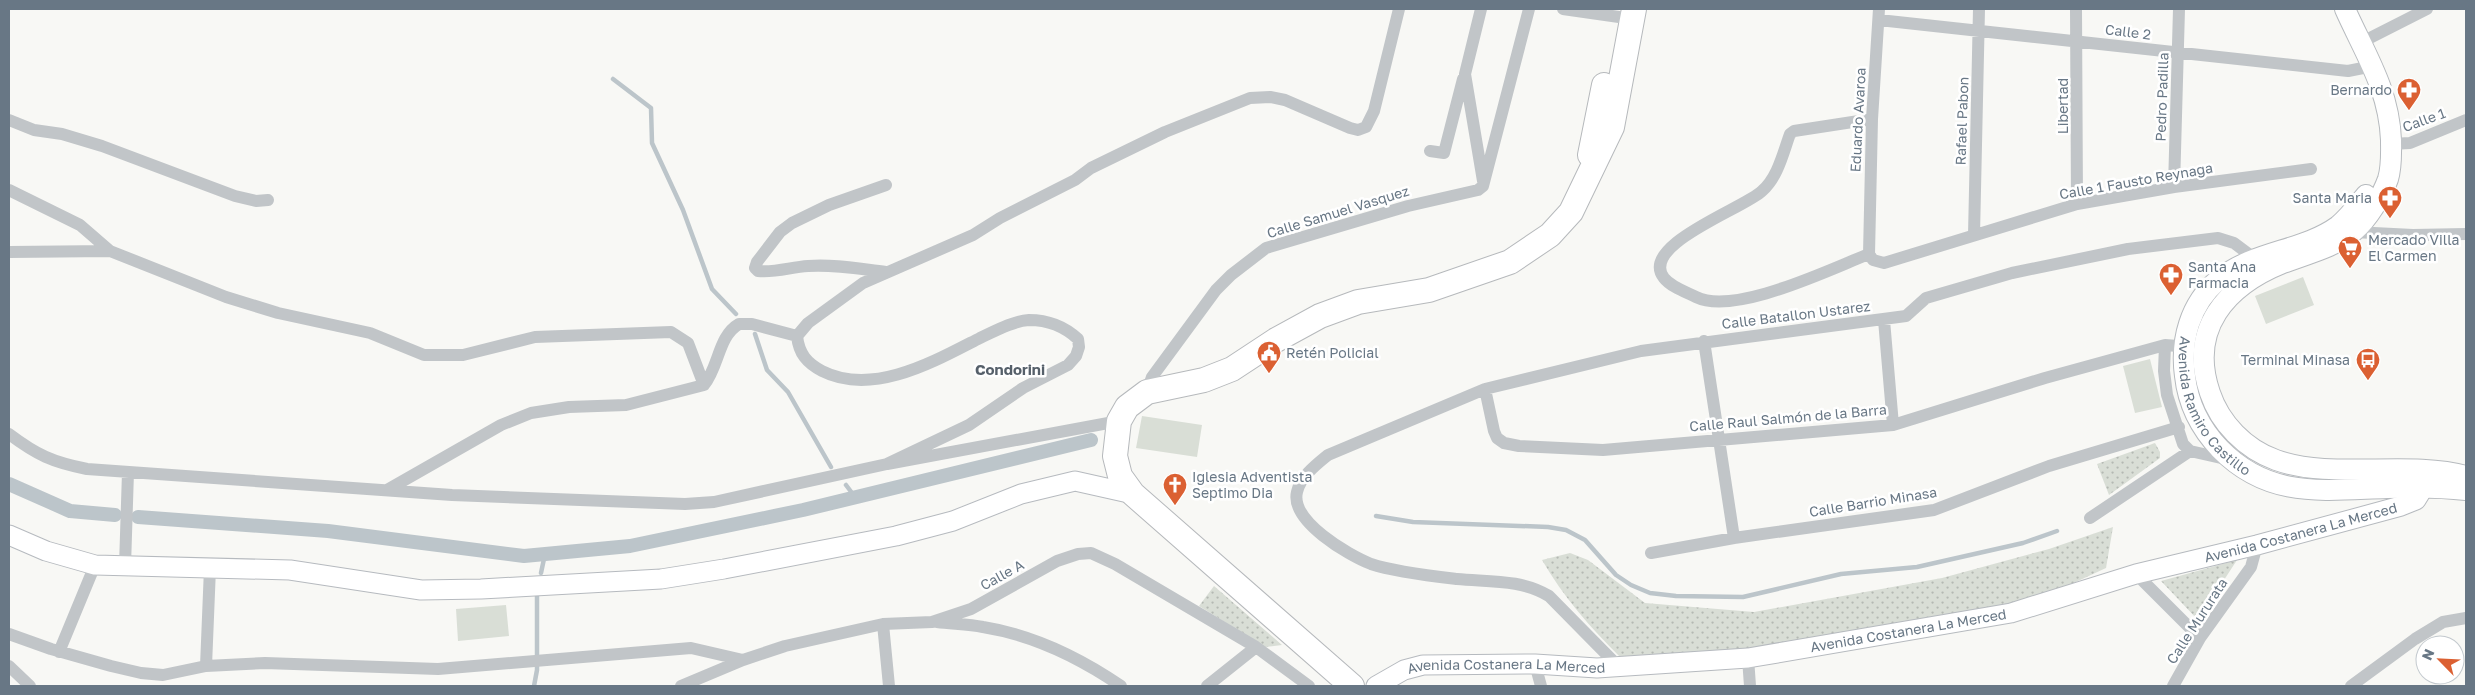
<svg xmlns="http://www.w3.org/2000/svg" width="2475" height="695" viewBox="0 0 2475 695" font-family="'Golos Text',sans-serif">
<defs>
<pattern id="green-dots" width="8" height="8" patternUnits="userSpaceOnUse" patternTransform="scale(1.25)"><rect width="8" height="8" fill="#d9ded6"/><path d="M2 2h.1M6 6h.1" fill="none" stroke="#b4b9b3" stroke-width="1.8" stroke-linecap="round"/></pattern>
</defs>
<rect width="100%" height="100%" fill="#f8f8f5"/>
<path fill="url(#green-dots)" d="M2155,443L2160,452V458L2109,495L2097,464Z
M2113,527L2106,568L2039,599L1755,651L1620,657C1590,627 1564,598 1542,560L1570,553L1588,560L1645,603L1754,612L1942,578L2049,549Z
M2237,560L2198,620L2161,581Z
M1214,586L1282,645L1265,647L1199,606Z"/>
<path fill="#d9ded6" d="M2303,277L2314,305L2266,324L2255,296Z
M2150,359L2162,407L2135,413L2123,366Z
M1142,416L1202,425L1197,457L1136,448Z
M506,605L509,636L458,641L456,609Z"/>
<g fill="none" stroke-linecap="round" stroke-linejoin="round">
<path stroke="#bcc5ca" stroke-width="4.5" d="M613,79L651,108L652,143L683,210L712,289L736,314
M755,334L767,370L788,392L831,467
M846,485L855,497
M1376,516L1413,522L1548,527L1566,530L1585,540L1616,575L1631,585L1650,593L1676,596L1743,597L1841,574L1917,567L2023,543L2057,531
M541,573L545,554
M534,686L537,670V594"/>
<path stroke="#bcc5ca" stroke-width="14" d="M9,484L70,511L115,515
M138,517L328,531L524,556L630,546L803,510L1091,440"/>
<defs>
<g id="secondary">
<path d="M9,535L46,551L95,565L290,570L421,590L481,589L661,579L724,569L896,536L953,521L1021,494L1075,481L1133,494"/>
<path id="s1" d="M1376,686L1404,670L1423,665L1535,664L1597,668L1748,658L2011,613L2136,574L2257,545L2401,506L2416,500L2424,487"/>
</g>
<g id="primary">
<path d="M2345,9C2365,54 2389,89 2391,140C2391,153 2392,166 2388,179C2382,196 2368,219 2354,231C2338,246 2304,255 2283,263C2226,286 2188,329 2210,393C2220,423 2245,449 2276,460C2332,480 2408,460 2466,476"/>
<path id="s2" d="M2366,195C2357,206 2349,217 2338,226C2302,252 2254,250 2218,280C2190,304 2180,340 2185,376C2188,404 2201,429 2220,449C2269,499 2323,490 2387,488C2413,487 2440,487 2466,490"/>
</g>
<path id="highway" d="M1590,155L1604,85
M1352,686L1133,494L1120,476L1115,456L1119,421L1127,407L1147,392L1204,380L1232,369L1276,340L1320,316L1358,302L1429,290L1510,262L1550,235L1571,212L1612,127L1634,9"/>
</defs>
<use href="#secondary" stroke="#b6babf" stroke-width="21"/>
<use href="#primary" stroke="#b6babe" stroke-width="22"/>
<use href="#highway" stroke="#b6b9bc" stroke-width="26"/>
<path stroke="#c1c5c8" stroke-width="12" d="M1481,9L1465,74L1483,181
M1563,9L1619,17
M1879,9L1872,119L1869,254L1873,260L1884,263L2077,204L2174,187L2311,169
M2076,9L2077,204
M1879,20L2348,71L2373,66
M2360,43L2427,9
M9,120L34,130L62,134L102,146L235,196L256,201L268,200
M2391,144L2410,143L2466,120
M1430,151L1444,153L1463,79
M886,185L829,205L792,223L780,232L757,262L755,268L758,271C775,273 791,267 808,266C834,264 860,269 886,272
M1483,186L1529,9
M2174,187L2179,9
M9,190L80,225L110,251
M2354,232L2413,235L2466,234
M1974,235L1979,9
M9,252L110,251L226,297L278,313L370,333L424,355H463L535,337L671,332L688,343L704,385
M1869,254C1830,269 1735,316 1696,297C1686,292 1671,287 1664,278C1638,245 1745,208 1762,191C1778,177 1783,153 1790,134L1794,131L1872,119
M1884,320L1893,425
M1704,341L1734,538
M2165,345L2164,371L2167,395L2183,444L2190,451L2230,460
M1485,389L1494,431L1497,438L1504,443L1519,446L1603,450L1893,425L2045,378L2165,345L2190,347
M1147,392L1152,377L1216,290L1231,275L1266,248L1408,206L1478,190L1483,186
M9,434C37,455 52,462 87,469L452,495L685,504L714,502L887,464L1119,421
M887,464L969,425L1023,388L1068,365L1076,356L1079,347L1078,339C1065,327 1048,320 1029,320C1013,321 995,331 980,338C935,361 873,397 822,371C807,363 799,354 797,336L808,323L863,283L973,235L1000,218L1075,180L1091,168L1165,132L1250,98L1270,97L1285,100L1350,128L1358,130L1366,127L1374,111L1399,9
M387,490L501,425L531,413L569,407L626,405L704,385C719,367 718,336 739,324H752L797,336
M2090,518L2190,451
M1651,553L1734,538L1934,510L2049,466L2179,427
M125,566L128,472
M2136,574L2200,638
M937,622C952,624 968,624 983,627C1033,635 1080,658 1121,686
M883,624L889,686
M9,634L51,649L111,666L141,673L163,675L206,666L265,663L438,669L691,648L743,660
M59,652L95,565
M1748,658L1750,686
M1535,664L1541,686
M9,666L30,686
M206,666L210,568
M1618,666L1549,596C1521,579 1489,582 1457,579C1431,576 1395,572 1371,564C1348,555 1290,521 1297,492C1300,477 1317,464 1328,455L1485,389L1641,351L1906,316L1926,298L2012,273L2128,249L2218,238L2234,243L2254,258L2257,265
M681,686L743,660L785,646L883,624L932,622L971,609L1057,561L1078,554L1091,553L1115,564L1256,647L1309,686
M1207,686L1256,647
M2173,686L2200,638L2251,567L2257,545
M2351,686L2415,639L2443,622L2466,618"/>
<use href="#secondary" stroke="#fff" stroke-width="19"/>
<use href="#primary" stroke="#fff" stroke-width="20"/>
<use href="#highway" stroke="#fff" stroke-width="24"/>
</g>
<defs>
<symbol id="pharmacy-pin" viewBox="-11 -11 22 30"><path d="M0 17L-7.5 6A9.5 9.5 0 1 1 7.5 6Z" fill="#db6032" stroke="#fff"/><path d="M-2-6h4v4h4v4h-4v4h-4v-4h-4v-4h4Z" fill="#fff"/></symbol>
<symbol id="supermarket-pin" viewBox="-11 -11 22 30"><path d="M0 17L-7.5 6A9.5 9.5 0 1 1 7.5 6Z" fill="#db6032" stroke="#fff"/><path d="M-6-5.5h2.5l.6 2H6L4.5 2H-2.5L-4.4-4H-6ZM-1.5 3.2a1.3 1.3 0 1 0 .1 0ZM3 3.2a1.3 1.3 0 1 0 .1 0Z" fill="#fff"/></symbol>
<symbol id="civic-pin" viewBox="-11 -11 22 30"><path d="M0 17L-7.5 6A9.5 9.5 0 1 1 7.5 6Z" fill="#db6032" stroke="#fff"/><path d="M-.6-6.5H3V-4.5H.6V-3L4-1V1h2V6H-6V1h2V-1L-.6-3ZM-1.2 2.5V6h2.4V2.5Z" fill="#fff"/></symbol>
<symbol id="bus-pin" viewBox="-11 -11 22 30"><path d="M0 17L-7.5 6A9.5 9.5 0 1 1 7.5 6Z" fill="#db6032" stroke="#fff"/><path d="M-5-6H5V4H4V6H2V4H-2V6H-4V4H-5ZM-3.5-4V0h7V-4ZM-3.5 1.2v1.5H-2V1.2ZM2 1.2v1.5H3.5V1.2Z" fill="#fff"/></symbol>
<symbol id="church-pin" viewBox="-11 -11 22 30"><path d="M0 17L-7.5 6A9.5 9.5 0 1 1 7.5 6Z" fill="#db6032" stroke="#fff"/><path d="M-1.2-6h2.4v3.5h3.3v2.4h-3.3V6h-2.4V-.1h-3.3v-2.4h3.3Z" fill="#fff"/></symbol>
</defs>
<g fill-rule="evenodd">
<use href="#pharmacy-pin" x="2395" y="76" width="28" height="38"/>
<use href="#pharmacy-pin" x="2376" y="184" width="28" height="38"/>
<use href="#supermarket-pin" x="2336" y="234" width="28" height="38"/>
<use href="#pharmacy-pin" x="2157" y="261" width="28" height="38"/>
<use href="#civic-pin" x="1255" y="339" width="28" height="38"/>
<use href="#bus-pin" x="2354" y="346" width="28" height="38"/>
<use href="#church-pin" x="1161" y="471" width="28" height="38"/>
</g>
<g text-anchor="middle" stroke-width="5" stroke-linejoin="round" paint-order="stroke">
<g font-size="14" fill="#687785" stroke="#fff">
<text transform="translate(2128 32) rotate(7)" y="5">Calle 2</text>
<text transform="translate(2162 97) rotate(-88)" y="5">Pedro Padilla</text>
<text transform="translate(2063 106) rotate(-90)" y="5">Libertad</text>
<text transform="translate(1858 120) rotate(-87)" y="5">Eduardo Avaroa</text>
<text transform="translate(2424 120) rotate(-20)" y="5">Calle 1</text>
<text transform="translate(1962 121) rotate(-88)" y="5">Rafael Pabon</text>
<text transform="translate(2136 181) rotate(-10)" y="5">Calle 1 Fausto Reynaga</text>
<text transform="translate(1338 212) rotate(-17)" y="5">Calle Samuel Vasquez</text>
<text transform="translate(1796 315) rotate(-7)" y="5">Calle Batallon Ustarez</text>
<text dy="5" stroke="none"><textPath href="#s2" startOffset="320">Avenida Ramiro Castillo</textPath></text>
<text transform="translate(1788 418) rotate(-5)" y="5">Calle Raul Salmón de la Barra</text>
<text transform="translate(1873 502) rotate(-9)" y="5">Calle Barrio Minasa</text>
<text dy="5" stroke="none"><textPath href="#s1" startOffset="945">Avenida Costanera La Merced</textPath></text>
<text transform="translate(1002 575) rotate(-29)" y="5">Calle A</text>
<text transform="translate(2197 621) rotate(-57)" y="5">Calle Mururata</text>
<text dy="5" stroke="none"><textPath href="#s1" startOffset="540">Avenida Costanera La Merced</textPath></text>
<text dy="5" stroke="none"><textPath href="#s1" startOffset="135">Avenida Costanera La Merced</textPath></text>
</g>
<g font-size="14" fill="#687785" stroke="#fff" text-anchor="start">
<text x="2392" y="95" text-anchor="end">Bernardo</text>
<text x="2372" y="203" text-anchor="end">Santa Maria</text>
<text x="2368" y="245">Mercado Villa<tspan x="2368" dy="16">El Carmen</tspan></text>
<text x="2188" y="272">Santa Ana<tspan x="2188" dy="16">Farmacia</tspan></text>
<text x="1286" y="358">Retén Policial</text>
<text x="2350" y="365" text-anchor="end">Terminal Minasa</text>
<text x="1192" y="482">Iglesia Adventista<tspan x="1192" dy="16">Septimo Dia</tspan></text>
</g>
<g font-size="15" font-weight="bold" fill="#56606a" stroke="#fff">
<text x="1010" y="375">Condorini</text>
</g>
</g>
<rect width="2475" height="695" fill="none" stroke="#687785" stroke-width="20"/>
<g transform="translate(2440 660) rotate(294)"><circle r="24" fill="#ffffff" stroke="#c3c9ce"/>
<path d="M0-4L9 19L0 12L-9 19Z" fill="#db6032"/>
<text y="-8" font-size="14" font-weight="bold" text-anchor="middle" fill="#687785">N</text>
</g>
</svg>
